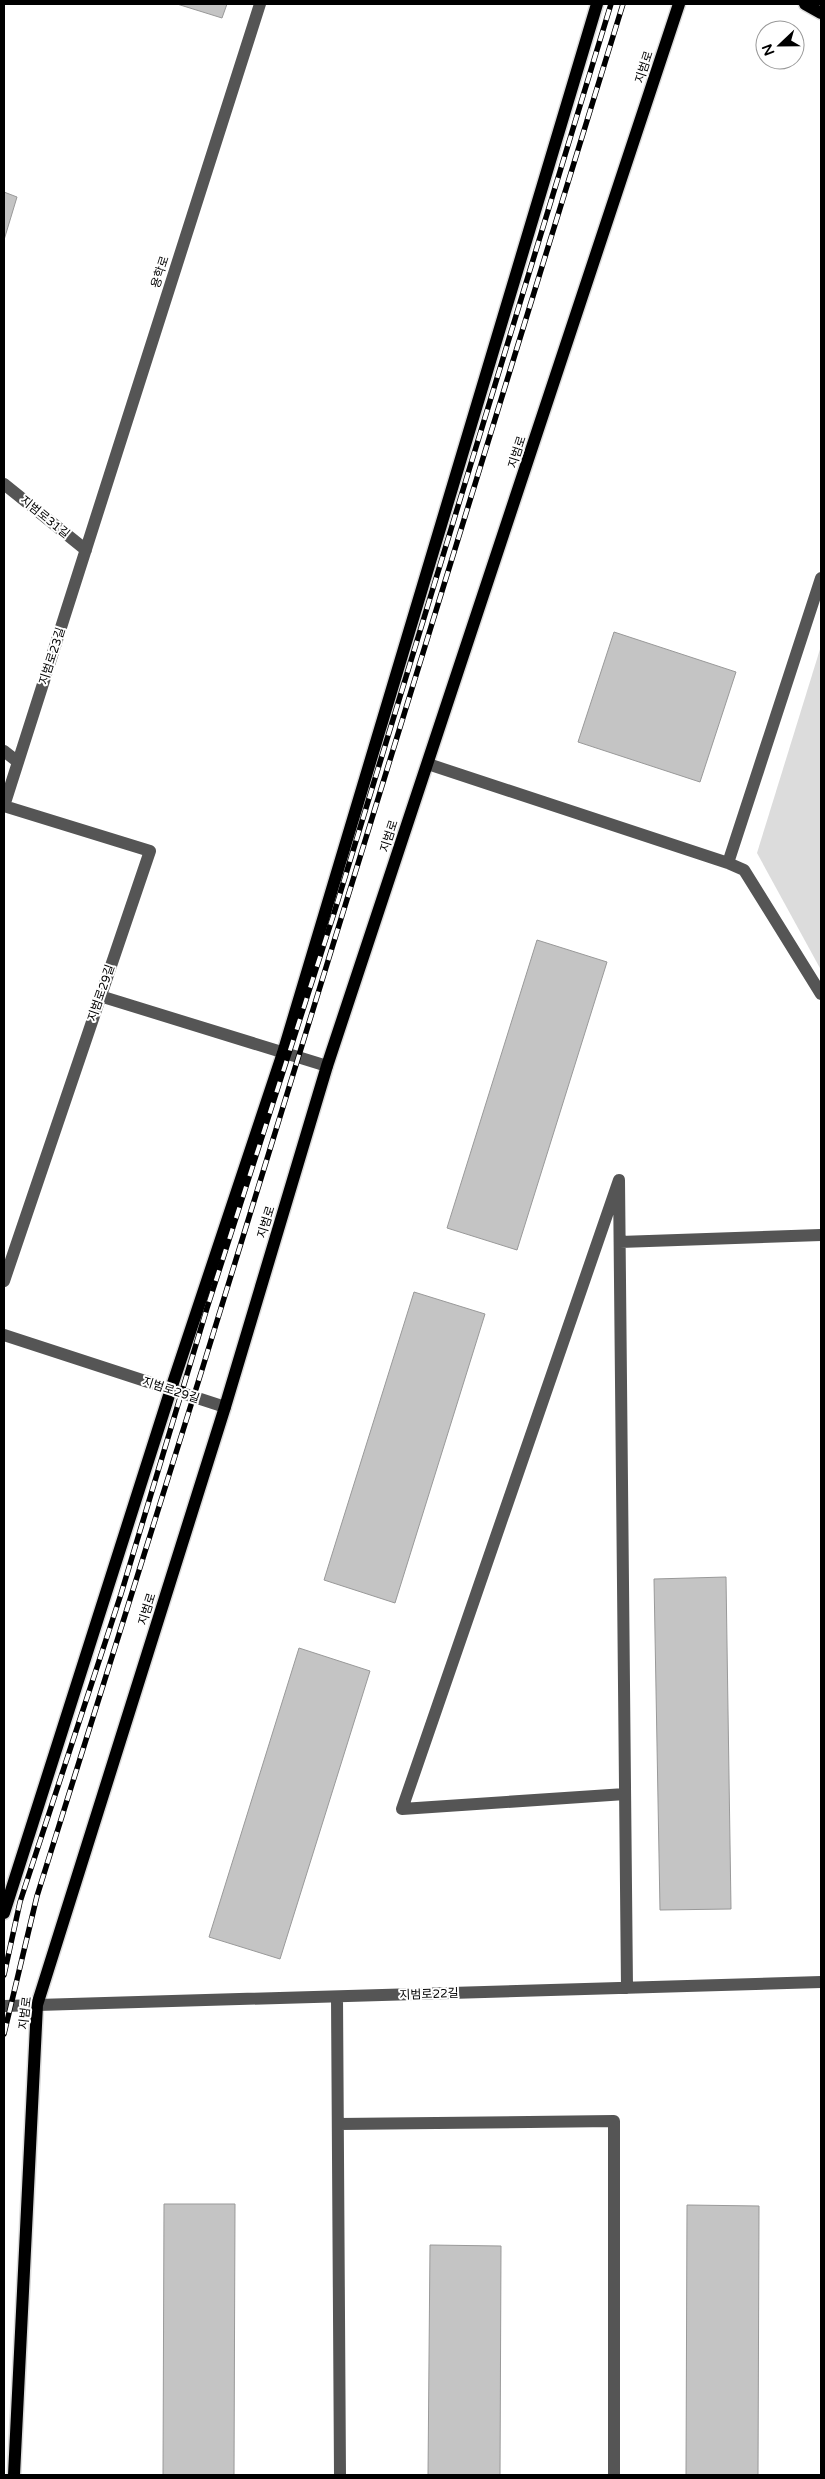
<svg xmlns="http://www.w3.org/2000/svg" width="825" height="2479" viewBox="0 0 825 2479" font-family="'Varela Round','Noto Sans KR',sans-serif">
<rect width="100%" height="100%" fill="#fff"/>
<path fill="#dcdcdc" d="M821,646V970L757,853Z"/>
<path fill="#c4c4c4" stroke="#999" d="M177,4H227L222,18Z
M4,192L17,197L4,240Z
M614,632L736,672L700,782L578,742Z
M537,940L607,962L517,1250L447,1228Z
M414,1292L485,1314L395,1603L324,1580Z
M726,1577L731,1909L660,1910L654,1579Z
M299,1648L370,1671L280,1959L209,1937Z
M164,2204H235L234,2475H163Z
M687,2205L759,2206L758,2475H686Z
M430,2245L501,2246L500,2475H428Z"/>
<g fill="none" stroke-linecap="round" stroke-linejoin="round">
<defs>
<path id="major" d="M805,4L821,13
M4,1913L171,1389L283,1053L597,4
M14,2475L37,2005L225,1407L327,1066L679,4"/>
</defs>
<use href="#major" stroke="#dbdbdb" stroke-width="15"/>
<path stroke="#555" stroke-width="12" d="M4,484L86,550
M4,751L18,762
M428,764L728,863L744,870L821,994
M4,806L260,4
M728,863L821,578
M100,996L327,1066
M620,1242L821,1235
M4,1281L150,851L4,806
M4,1335L225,1407
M625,1794L402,1809L619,1180L627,1988
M337,1997L340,2475
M4,2006L821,1982
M338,2124L614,2121V2475"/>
<use href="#major" stroke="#000" stroke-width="12"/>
<defs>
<path id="rail" d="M4,1975L20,1902L121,1594L207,1308L335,910L611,4
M4,2034L37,1896L201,1373L623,4"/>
</defs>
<use href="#rail" stroke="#000" stroke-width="5.5"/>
<use href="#rail" stroke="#fff" stroke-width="4" stroke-dasharray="11" stroke-linecap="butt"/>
</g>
<g text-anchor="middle" stroke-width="4" stroke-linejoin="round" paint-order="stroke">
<g font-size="12" fill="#000" stroke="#fff">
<text transform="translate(644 67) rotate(-72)" y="4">지범로</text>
<text transform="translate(160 272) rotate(-72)" y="4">용학로</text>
<text transform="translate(517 452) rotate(-72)" y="4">지범로</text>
<text transform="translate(45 517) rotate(39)" y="4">지범로31길</text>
<text transform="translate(52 656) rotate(-72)" y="4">지범로23길</text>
<text transform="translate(389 836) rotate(-72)" y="4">지범로</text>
<text transform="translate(101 993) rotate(-71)" y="4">지범로29길</text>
<text transform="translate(266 1222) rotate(-73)" y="4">지범로</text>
<text transform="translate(171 1390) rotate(18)" y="4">지범로29길</text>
<text transform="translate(147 1609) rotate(-73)" y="4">지범로</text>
<text transform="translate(429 1994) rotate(-2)" y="4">지범로22길</text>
<text transform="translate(25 2013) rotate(-83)" y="4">지범로</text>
</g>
</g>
<rect width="825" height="2479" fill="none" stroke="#000000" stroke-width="10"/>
<g transform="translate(780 45) rotate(248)"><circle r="24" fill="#ffffff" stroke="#999999"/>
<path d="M0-4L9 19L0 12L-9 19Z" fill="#000000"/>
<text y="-8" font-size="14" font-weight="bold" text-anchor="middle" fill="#000000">N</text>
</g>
</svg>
